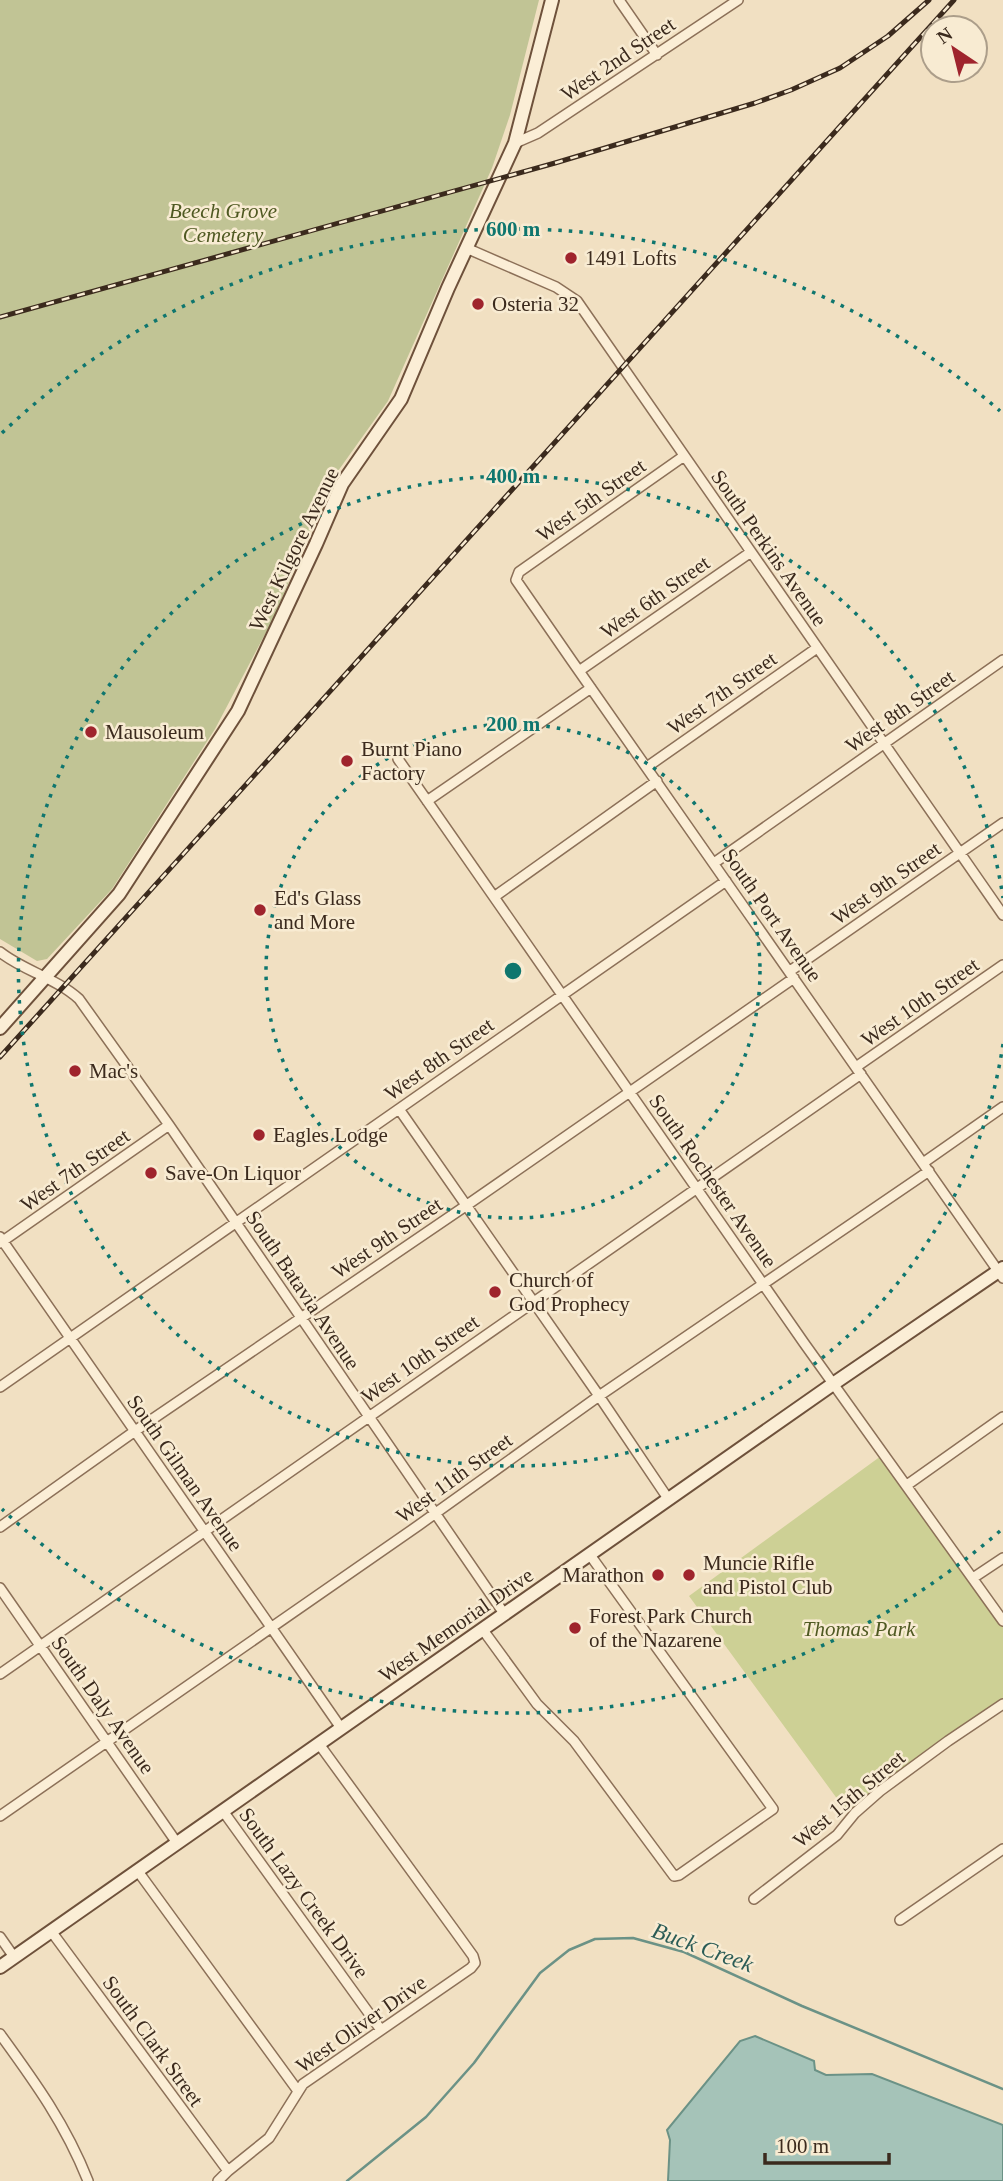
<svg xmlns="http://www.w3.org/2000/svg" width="1003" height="2181" viewBox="0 0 1003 2181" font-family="'Times New Roman',serif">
<rect width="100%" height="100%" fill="#f1e0c2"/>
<path fill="#cdd095" d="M881,1456L1003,1627V1699L882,1784L849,1815L689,1596Z"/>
<path fill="#c1c495" d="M0,0H539L510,115L492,168L388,401L333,478L273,619L215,729L112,889L47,959L37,961L0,939Z"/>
<path fill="#a5c3b8" stroke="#6b9286" stroke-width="2" d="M755,2036L814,2061L815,2070L826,2075L872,2074L1003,2125V2181H668L670,2140L667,2130L740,2041Z"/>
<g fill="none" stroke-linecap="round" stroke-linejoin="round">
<path stroke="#6b9286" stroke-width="2.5" d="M347,2181L426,2117L474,2063L540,1973L569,1950L595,1939L633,1938L684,1952L802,2006L1003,2089"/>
<defs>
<path id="minor" d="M619,0L657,55
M515,143L538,133L738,0
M466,248L556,287L577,301L1003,915
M684,456L519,572L516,580L572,661L1003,1278
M579,671L751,552
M398,759L804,1343L1003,1621
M647,767L817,648
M427,801L591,688
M714,863L1003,660
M494,897L657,781
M0,952C24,971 56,978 79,999L169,1125L505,1615
M790,971L1003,823
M856,1067L1003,965
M399,1109L597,1393L669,1500
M923,1163L1003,1107
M0,1237L341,1728
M0,1243L169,1125
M0,1387L726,881
M907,1485L1003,1417
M0,1527L135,1431L467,1205L794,978
M973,1578L1003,1558
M0,1588L177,1843
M483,1630L537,1704L574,1741L674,1876L679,1875L773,1809L590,1555
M0,1674L861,1074
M223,1811L381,2030
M0,1816L419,1525L599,1396L929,1171
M137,1870L298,2091
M754,1899L837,1835L855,1813L880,1791L948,1741L1003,1704
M900,1920L1003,1849
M51,1931L228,2171
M0,1937L14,1957
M0,2034C35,2082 66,2125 88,2181
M218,2181L228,2171L269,2138L303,2084L471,1968L475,1963L473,1956L455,1931L319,1744"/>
<path id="secondary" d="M0,1028L119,894L238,711L316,544L342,484L401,399L448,288L515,143L552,0
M0,1967L833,1384L1003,1268"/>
</defs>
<use href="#minor" stroke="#8c7058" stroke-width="12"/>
<use href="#secondary" stroke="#6e513b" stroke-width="16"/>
<use href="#minor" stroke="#fbeed6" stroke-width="9"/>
<use href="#secondary" stroke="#fbeed6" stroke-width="12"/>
<defs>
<path id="rail" d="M0,317L555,163L755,103L791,90L840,68L888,36L929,0
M0,1057L954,0"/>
</defs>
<use href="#rail" stroke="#3b2a1d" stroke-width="5"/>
<use href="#rail" stroke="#f8ebd2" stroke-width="2.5" stroke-dasharray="8" stroke-linecap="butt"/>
</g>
<g fill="none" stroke="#0f766e" stroke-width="3.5" stroke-dasharray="3.5 7">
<circle cx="513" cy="971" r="247"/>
<path d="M1003 1044A495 495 0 1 1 1003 898"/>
<path d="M1000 1531A742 742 0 0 1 2 1509M2 433A742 742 0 0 1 1000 411"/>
</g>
<g fill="#9f242d" stroke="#f8ebd2" stroke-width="2.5">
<circle cx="571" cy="258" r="7"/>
<circle cx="478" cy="304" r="7"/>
<circle cx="91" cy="732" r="7"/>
<circle cx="347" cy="761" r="7"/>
<circle cx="260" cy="910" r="7"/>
<circle cx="75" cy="1071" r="7"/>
<circle cx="259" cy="1135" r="7"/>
<circle cx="151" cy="1173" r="7"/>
<circle cx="495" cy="1292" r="7"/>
<circle cx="658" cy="1575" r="7"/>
<circle cx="689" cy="1575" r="7"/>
<circle cx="575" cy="1628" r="7"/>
</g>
<g text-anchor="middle" stroke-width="5" stroke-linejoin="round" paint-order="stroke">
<g font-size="21" fill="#3b2a1d" stroke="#f8ebd2">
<text transform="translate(618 59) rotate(-34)" y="7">West 2nd Street</text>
<text transform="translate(591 500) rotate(-35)" y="7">West 5th Street</text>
<text transform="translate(769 548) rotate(55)" y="7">South Perkins Avenue</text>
<text transform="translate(294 549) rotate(-64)" y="7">West Kilgore Avenue</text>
<text transform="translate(655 597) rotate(-35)" y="7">West 6th Street</text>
<text transform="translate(722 693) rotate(-35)" y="7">West 7th Street</text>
<text transform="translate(900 711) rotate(-35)" y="7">West 8th Street</text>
<text transform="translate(886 883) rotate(-35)" y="7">West 9th Street</text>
<text transform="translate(772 915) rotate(55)" y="7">South Port Avenue</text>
<text transform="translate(920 1002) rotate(-35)" y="7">West 10th Street</text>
<text transform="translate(439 1059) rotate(-35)" y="7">West 8th Street</text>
<text transform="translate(75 1170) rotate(-35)" y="7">West 7th Street</text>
<text transform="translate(713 1181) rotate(55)" y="7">South Rochester Avenue</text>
<text transform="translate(387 1238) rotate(-34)" y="7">West 9th Street</text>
<text transform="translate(303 1290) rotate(56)" y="7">South Batavia Avenue</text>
<text transform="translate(420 1359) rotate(-35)" y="7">West 10th Street</text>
<text transform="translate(185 1473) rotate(55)" y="7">South Gilman Avenue</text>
<text transform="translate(454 1478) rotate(-36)" y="7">West 11th Street</text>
<text transform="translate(456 1625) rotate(-35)" y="7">West Memorial Drive</text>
<text transform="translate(103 1705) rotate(55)" y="7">South Daly Avenue</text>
<text transform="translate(849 1799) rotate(-40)" y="7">West 15th Street</text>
<text transform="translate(304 1893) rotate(54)" y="7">South Lazy Creek Drive</text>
<text transform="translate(361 2024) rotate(-35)" y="7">West Oliver Drive</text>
<text transform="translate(153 2041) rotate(54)" y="7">South Clark Street</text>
</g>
<g font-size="21" font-style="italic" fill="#4f5922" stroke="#f8ebd2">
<text x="223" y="218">Beech Grove<tspan x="223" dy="24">Cemetery</tspan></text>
<text x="859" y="1636">Thomas Park</text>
</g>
<g font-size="21" fill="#3b2a1d" stroke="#f8ebd2" text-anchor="start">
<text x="585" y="265">1491 Lofts</text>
<text x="492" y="311">Osteria 32</text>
<text x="105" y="739">Mausoleum</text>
<text x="361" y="756">Burnt Piano<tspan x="361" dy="24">Factory</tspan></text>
<text x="274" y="905">Ed's Glass<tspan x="274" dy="24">and More</tspan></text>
<text x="89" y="1078">Mac's</text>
<text x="273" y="1142">Eagles Lodge</text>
<text x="165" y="1180">Save-On Liquor</text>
<text x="509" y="1287">Church of<tspan x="509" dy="24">God Prophecy</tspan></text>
<text x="703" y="1570">Muncie Rifle<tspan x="703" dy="24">and Pistol Club</tspan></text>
<text x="644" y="1582" text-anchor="end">Marathon</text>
<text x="589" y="1623">Forest Park Church<tspan x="589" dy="24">of the Nazarene</tspan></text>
</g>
<g font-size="23" font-style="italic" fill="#2b5c56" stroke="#f8ebd2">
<text transform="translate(703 1947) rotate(20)" y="8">Buck Creek</text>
</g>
</g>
<circle cx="513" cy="971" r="10" fill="#0f766e" stroke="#f8ebd2" stroke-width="3.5"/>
<g font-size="21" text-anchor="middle" font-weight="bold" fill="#0f766e" stroke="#f8ebd2" stroke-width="5" stroke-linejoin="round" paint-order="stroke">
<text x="513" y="236">600 m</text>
<text x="513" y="483">400 m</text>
<text x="513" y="731">200 m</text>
</g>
<g transform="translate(954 49) rotate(325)"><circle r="33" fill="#f8ebd2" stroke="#ac9e8a" stroke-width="2"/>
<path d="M0-5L12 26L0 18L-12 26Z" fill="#9f242d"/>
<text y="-10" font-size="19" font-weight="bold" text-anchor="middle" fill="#3b2a1d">N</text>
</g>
<path d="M765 2153v10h124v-10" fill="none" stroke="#3b2a1d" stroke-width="3.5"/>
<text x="776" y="2153" font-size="21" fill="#3b2a1d" stroke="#f8ebd2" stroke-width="5" paint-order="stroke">100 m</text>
</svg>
